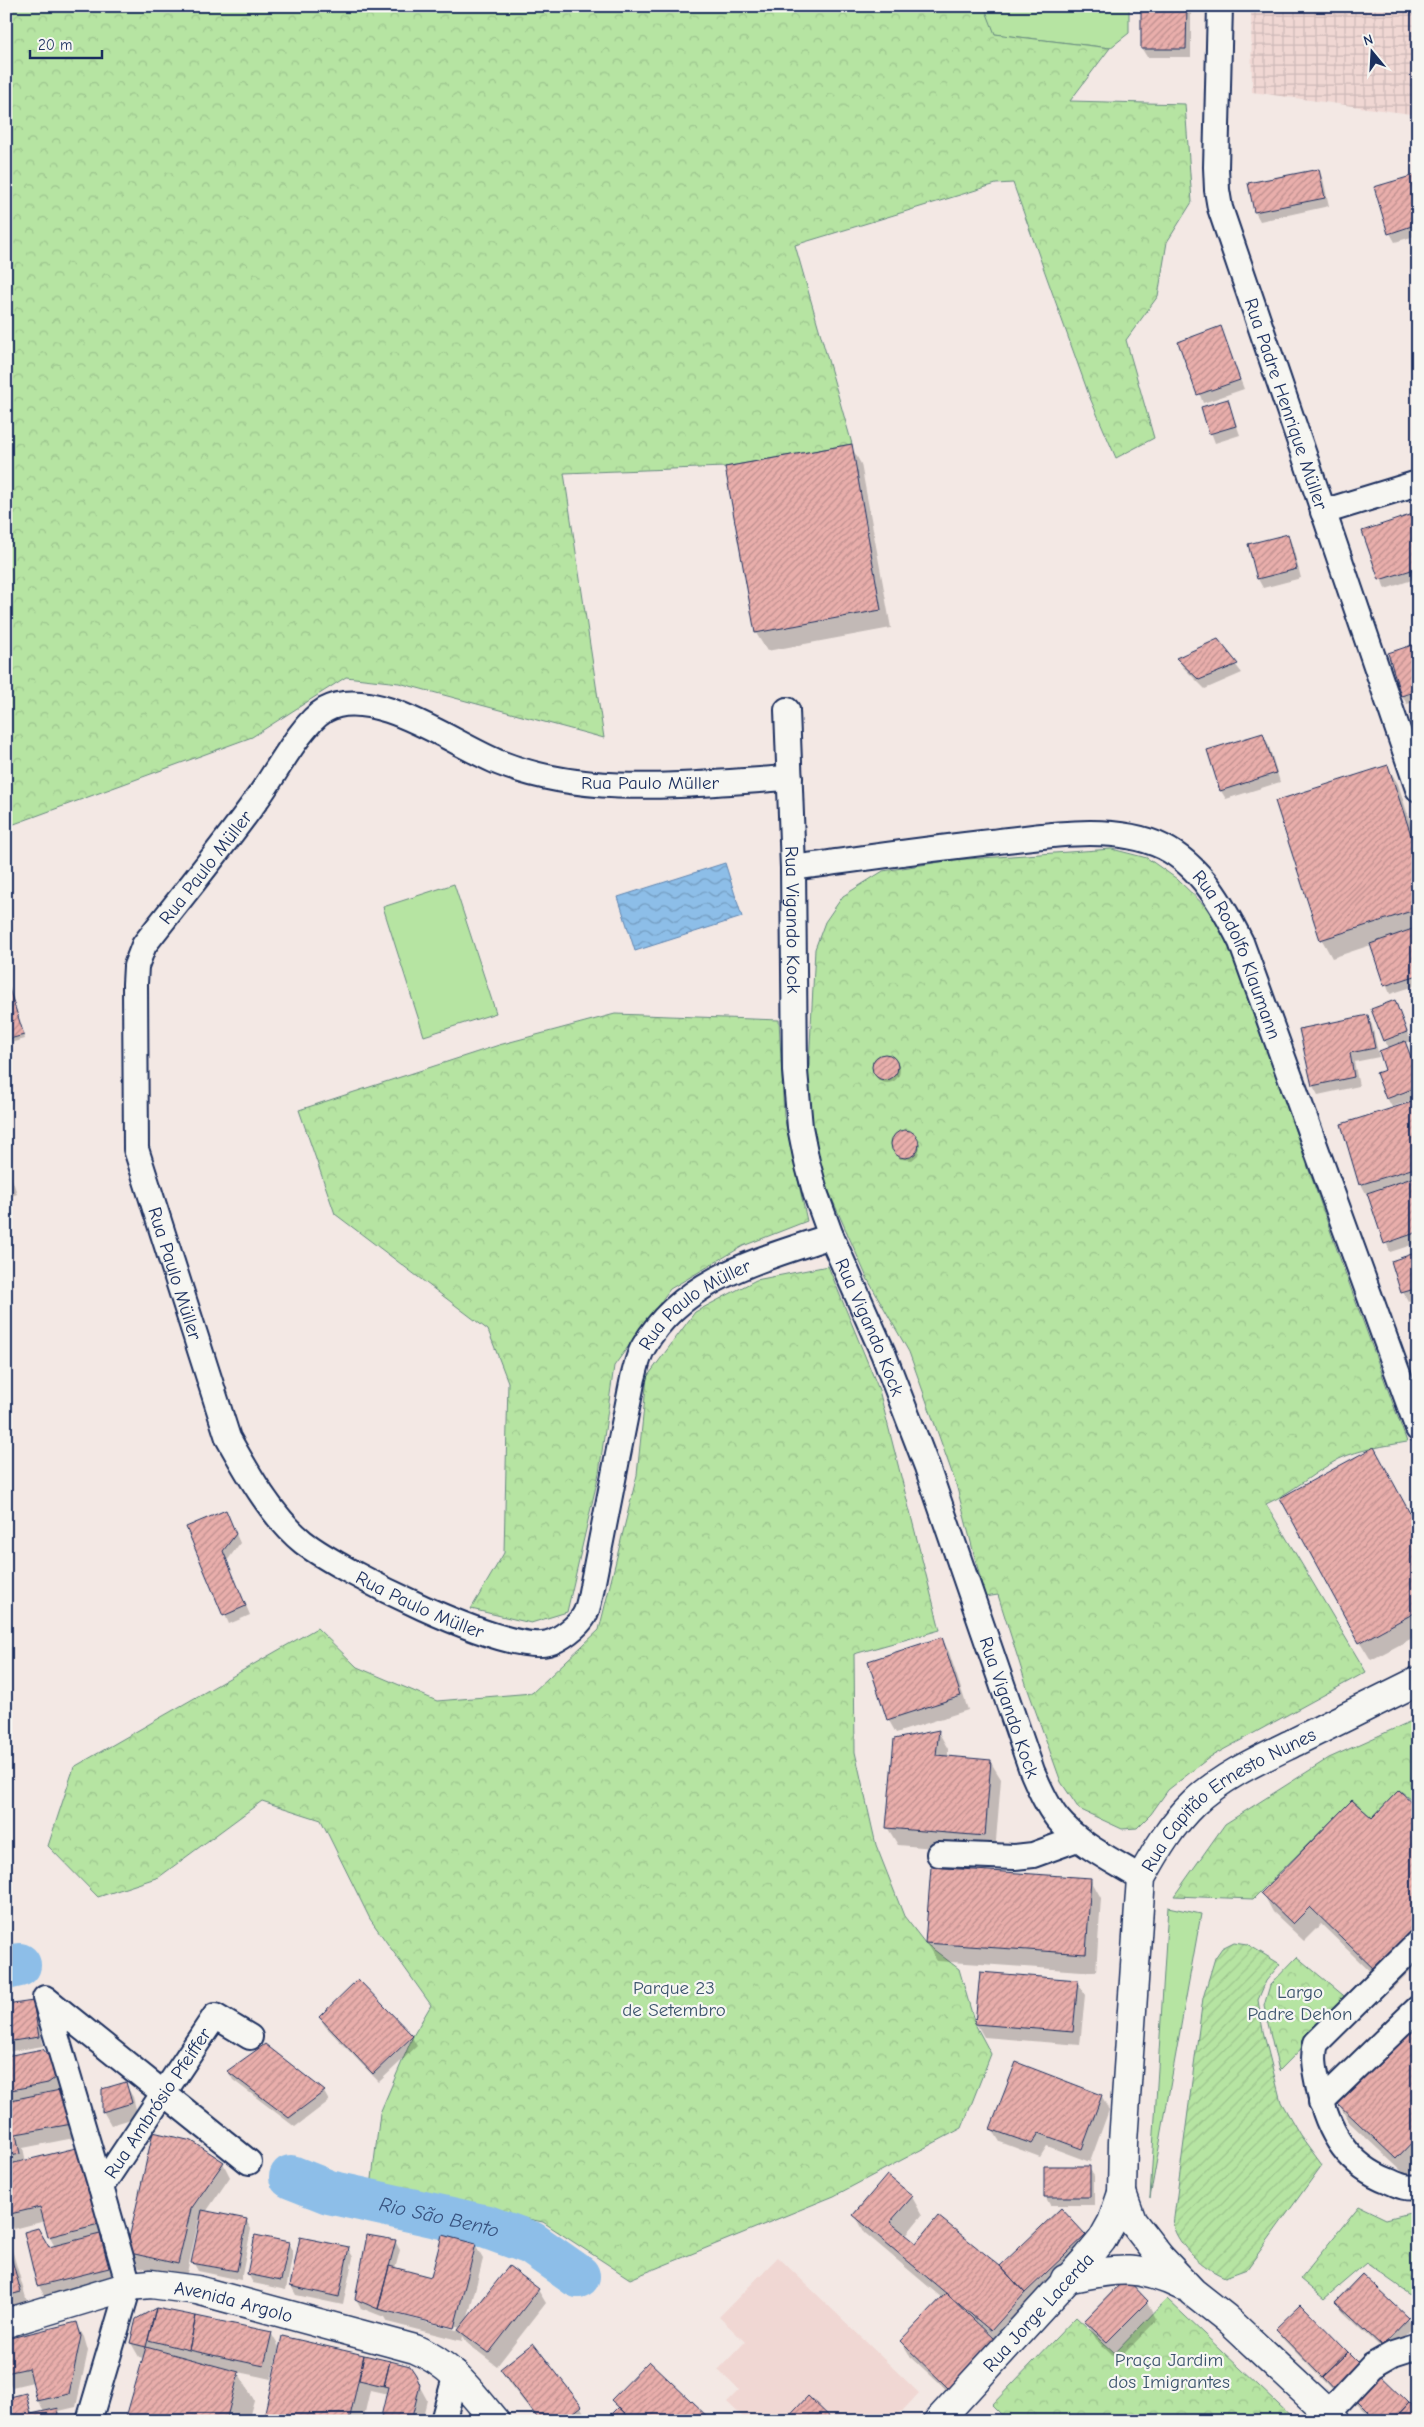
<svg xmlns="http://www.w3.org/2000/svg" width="1424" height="2427" viewBox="0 0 1424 2427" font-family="'Comic Neue',sans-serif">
<defs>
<pattern id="industrial-grid" width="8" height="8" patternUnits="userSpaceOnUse" patternTransform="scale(1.25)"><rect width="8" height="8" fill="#f0d7d3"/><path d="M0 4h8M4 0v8" fill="none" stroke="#cdb9b8"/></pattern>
<pattern id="forest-crowns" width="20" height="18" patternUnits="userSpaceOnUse" patternTransform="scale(1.25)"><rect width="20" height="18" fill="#b6e4a2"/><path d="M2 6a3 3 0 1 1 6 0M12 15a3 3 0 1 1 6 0" fill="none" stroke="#9cc48e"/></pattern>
<pattern id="garden-furrows" width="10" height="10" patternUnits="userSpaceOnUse" patternTransform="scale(1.25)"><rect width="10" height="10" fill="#b6e4a2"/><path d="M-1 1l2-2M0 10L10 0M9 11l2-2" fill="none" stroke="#9cc48e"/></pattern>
<pattern id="water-waves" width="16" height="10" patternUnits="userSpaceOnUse" patternTransform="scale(1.25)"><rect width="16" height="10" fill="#8dbee8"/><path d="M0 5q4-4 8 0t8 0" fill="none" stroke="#729bbf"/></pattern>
<pattern id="building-hatch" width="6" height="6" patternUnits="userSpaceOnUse" patternTransform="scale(1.25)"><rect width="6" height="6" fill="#e9aeab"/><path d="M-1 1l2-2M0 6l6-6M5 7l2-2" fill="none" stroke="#bc8e8e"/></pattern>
</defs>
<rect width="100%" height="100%" fill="#f3e8e4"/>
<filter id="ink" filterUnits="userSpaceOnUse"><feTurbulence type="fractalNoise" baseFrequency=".02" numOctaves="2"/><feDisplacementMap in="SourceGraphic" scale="10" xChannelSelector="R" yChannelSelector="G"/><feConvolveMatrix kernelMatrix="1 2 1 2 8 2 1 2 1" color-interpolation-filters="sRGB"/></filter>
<g filter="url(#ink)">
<path fill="#f0d7d3" d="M778,2257L919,2393L893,2421H834L808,2397L785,2421H747L727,2402L739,2390L718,2370L745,2342L719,2317Z"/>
<path fill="url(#industrial-grid)" d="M1251,6H1418V115L1252,92Z"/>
<path fill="#b6e4a2" stroke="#688a80" d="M984,6H1129V33L1110,48L994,34Z
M454,884L496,1013L424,1036L383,907Z
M1168,1907L1201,1914L1150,2198Z"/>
<path fill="url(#forest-crowns)" stroke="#688a80" d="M6,6H984L995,34L1110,48L1070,101L1185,104L1192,202L1167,242L1158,296L1126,340L1154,438L1116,458L1090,398L1013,183L996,184L795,245L852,444L725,467L564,473L604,738L399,683L346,677L252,737L6,827Z
M1112,849L1147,858L1177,879L1212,913L1230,946L1341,1261L1407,1442C1385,1446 1360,1449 1339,1459C1314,1472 1293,1492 1266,1504L1366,1672L1210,1757L1168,1790L1151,1814L1137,1828L1122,1829L1079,1809L1061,1782L1027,1687L998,1595L985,1597L956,1484L909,1352L868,1280L813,1156L807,1103L815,949L825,922L843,896L883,871L953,860Z
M615,1014L779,1020L784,1116L807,1221L743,1246L670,1289L614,1366L599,1473L567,1612L531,1623L471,1609L504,1553L508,1382L488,1330L335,1214L299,1110L499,1045Z
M828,1266L879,1390L940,1630L854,1654L855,1752L876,1845L904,1916L925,1943L959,1969L975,2024L991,2054L962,2128L834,2196L630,2279L543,2222L371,2187L380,2113L413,2036L431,2005L370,1919L321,1820L262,1801L159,1877L98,1897L48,1846L74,1767L317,1628L357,1667L437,1701L532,1693L599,1630L637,1475L647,1377L695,1312L756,1280Z
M1418,1718V1804L1399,1790L1372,1818L1352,1800L1253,1899L1174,1896L1225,1824L1329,1758Z
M1297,1957L1349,2000L1279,2071L1264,2006L1270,1985Z
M1359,2206L1386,2219L1418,2211V2297L1411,2295L1366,2263L1324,2299L1300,2279Z
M1167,2299L1296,2421H1008L992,2405L1076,2317L1115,2353Z"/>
<path fill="url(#garden-furrows)" stroke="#688a80" d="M1234,1942L1247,1944L1280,1964L1266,1981L1258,2000L1263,2031L1281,2102L1300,2135L1322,2165L1247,2269L1225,2277C1204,2269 1178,2246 1173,2225L1203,1998L1215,1958L1222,1948Z"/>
<path fill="url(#water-waves)" stroke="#5f85b1" d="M725,863L742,917L635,951L618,897Z"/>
<path fill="#0003" fill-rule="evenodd" d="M1142,6H1191V57H1147L1142,49Z
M1318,170L1323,179L1329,206L1260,221L1255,212L1249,184Z
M1418,175V235L1395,242L1390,233Z
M1220,328L1244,389L1203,403L1180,343Z
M1228,401L1240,435L1215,443L1202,408Z
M851,446L861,464L891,628L767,651L756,633L727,468Z
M1418,519V578L1385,589L1364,532Z
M1287,535L1292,544L1301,578L1263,588L1258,579L1249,545Z
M1217,641L1242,673L1205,689L1183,667L1178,659Z
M1418,644V701L1407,704L1402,696L1389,654Z
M1262,735L1268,743L1280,782L1226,799L1221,791Z
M1387,766L1398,784L1418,846V985L1390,994L1371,945L1332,958L1322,940L1277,802Z
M6,979L25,1039L6,1044Z
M1394,1002L1411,1041L1405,1043L1418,1073V1098L1392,1107L1387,1098L1389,1048L1384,1040Z
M1367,1016L1372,1025L1379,1057L1354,1062L1359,1086L1318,1095L1313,1086Z
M874 1070a13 13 0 1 1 26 0a13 13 0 1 1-26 0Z
M1418,1101V1243L1390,1252L1371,1203L1361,1184Z
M901,1132L913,1135L920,1147L918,1155L912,1160L900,1159L893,1149L894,1137Z
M6,1160L17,1194L6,1198Z
M1418,1253V1298L1408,1301L1403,1292Z
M226,1512L240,1543L227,1561L250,1615L229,1624L187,1528Z
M1418,1529V1635L1371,1660L1360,1642Z
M942,1639L949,1652L968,1710L896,1733L888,1719Z
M938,1731L948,1749V1758L990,1761L1001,1779L995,1853L898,1845L887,1827Z
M1418,1810V1963L1390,1991L1321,1924L1304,1941L1273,1912L1263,1893L1372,1820Z
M1091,1880L1101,1898L1096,1972L937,1961L926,1943Z
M1077,1981L1085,1995L1080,2045L984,2037L976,2023Z
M33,2002L38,2011L43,2046L6,2052V2007Z
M320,2017L412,2037L417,2046L379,2082L325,2026Z
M1418,2018V2165L1407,2176L1349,2122L1338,2103Z
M265,2046L324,2092L329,2101L295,2127L233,2080L228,2071Z
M6,2057L61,2074L79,2137L23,2148L26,2162L83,2148L110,2237L101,2239L107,2249L115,2281L46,2299L39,2286L25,2233L48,2249L55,2247L49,2236L45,2221L14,2229L6,2216Z
M125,2084L133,2097L138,2117L111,2125L103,2111Z
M1101,2096L1109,2110L1090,2162L1047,2146L1040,2157L1000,2142L992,2129Z
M223,2163L230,2177L206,2212L246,2220L251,2229L241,2280L198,2271L193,2262L201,2219H199L186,2277L135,2266L127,2252Z
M1089,2168L1094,2176V2205H1050L1045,2196Z
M912,2197L922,2215L905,2236L916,2245L1001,2268L1085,2236L1093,2249L958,2401L909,2355L901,2342L942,2298L865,2233L855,2215Z
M6,2229L28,2305L6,2311Z
M395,2241L400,2250L395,2269L432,2278L475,2245L483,2259L467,2321L538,2290L546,2303L497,2366L468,2344L463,2336L462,2341L387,2322L384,2317L361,2308L356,2299ZM388,2310L461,2328L460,2331L388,2312Z
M288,2243L293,2252L286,2290L253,2283L248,2274Z
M348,2248L353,2257L343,2305L296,2295L291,2286Z
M1147,2302L1157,2320L1118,2360L1096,2339L1086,2321Z
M1337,2302L1408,2319L1413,2327L1388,2354L1342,2311Z
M156,2309L271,2333L279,2347L271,2379L238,2372L254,2400L248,2421H126L144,2358L139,2357L131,2343L137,2320Z
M76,2323L84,2337L88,2351L76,2407L59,2411L63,2418L62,2421H6V2399L25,2395L33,2415L44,2412L38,2401L33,2382L12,2387L6,2378V2340Z
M1277,2330L1364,2370L1418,2421H1375L1355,2401L1344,2402L1282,2338Z
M283,2338L409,2367L427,2400L422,2421H382L388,2394L370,2390L363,2421H265Z
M533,2345L581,2407L588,2421H539L509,2383L501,2369Z"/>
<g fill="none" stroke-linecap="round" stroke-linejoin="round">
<g stroke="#8dbee8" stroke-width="44">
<path d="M6,1968L19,1965"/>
<path id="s1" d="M291,2177L329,2192L487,2227L531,2243L578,2276"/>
</g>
</g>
<path fill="url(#building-hatch)" stroke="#1b2f5e" d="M1141,6H1187L1186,49H1141Z
M1319,169L1325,198L1254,212L1248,183Z
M1418,174V224L1388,234L1374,187Z
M1221,326L1240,380L1197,395L1178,342Z
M1228,399L1236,426L1209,434L1201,407Z
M852,444L881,610L755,633L725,467Z
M1416,513L1418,520V568L1379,580L1362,531Z
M1288,534L1297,569L1257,579L1248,544Z
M1218,639L1238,664L1199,680L1176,658Z
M1418,643V691L1401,696L1388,653Z
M1263,733L1276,773L1220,791L1207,750Z
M1388,765L1418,856V909L1320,940L1275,801Z
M1418,927V975L1384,986L1370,944Z
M6,979L24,1035L6,1040Z
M1395,1000L1407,1032L1383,1041L1371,1009Z
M1368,1015L1375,1048L1350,1053L1354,1077L1312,1086L1299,1029Z
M1405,1041L1418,1076V1087L1386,1099L1376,1073L1385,1070L1379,1051Z
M872 1067a13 13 0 1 1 26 0a13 13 0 1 1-26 0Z
M1418,1100V1167L1359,1185L1341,1124Z
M891 1144a14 14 0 1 1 28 0a14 14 0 1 1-28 0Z
M1418,1176V1232L1384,1244L1367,1193Z
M1418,1252V1288L1401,1293L1391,1261Z
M1374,1447L1418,1528V1611L1359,1643L1280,1498Z
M226,1510L236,1534L223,1551L246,1606L223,1616L186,1527Z
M942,1637L961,1696L887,1720L868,1661Z
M939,1730L936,1755L991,1760L985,1836L886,1828L894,1739Z
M1399,1790L1418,1808V1935L1379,1974L1310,1907L1293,1924L1261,1893L1352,1800L1372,1818Z
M931,1867L1091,1878L1086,1954L925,1943Z
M980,1972L1078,1980L1073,2032L975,2024Z
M358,1979L413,2036L373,2074L319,2017Z
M33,2001L39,2037L6,2042V2005Z
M1418,2017V2136L1396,2159L1337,2103Z
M265,2044L325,2091L289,2118L227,2071Z
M43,2049L62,2073L48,2083L6,2091V2056Z
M1016,2062L1102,2095L1082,2149L1039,2133L1032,2144L990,2129Z
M126,2082L132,2103L102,2112V2089Z
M65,2089L72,2124L16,2134L20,2154L6,2157V2101Z
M153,2132L192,2141L224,2162L191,2209L178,2264L126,2252Z
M84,2146L103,2223L48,2237L40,2207L6,2215V2165Z
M1044,2166H1090V2197H1044Z
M887,2175L913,2196L890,2222L916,2243L938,2216L1000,2266L1025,2293L991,2331L853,2215Z
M1061,2208L1086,2235L1025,2293L1000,2266Z
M202,2210L247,2219L237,2271L191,2263Z
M38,2228L49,2247L100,2234L109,2268L37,2286L24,2232Z
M255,2235L289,2242L281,2281L247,2274Z
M367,2235L396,2240L378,2309L355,2299Z
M442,2235L476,2244L454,2328L378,2309L389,2266L431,2277Z
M300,2237L349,2247L339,2297L290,2286Z
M6,2239L21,2292L6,2296Z
M509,2266L539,2289L489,2353L458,2330Z
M1362,2274L1409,2318L1382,2346L1335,2302Z
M1126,2278L1148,2301L1107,2342L1084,2321Z
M946,2293L995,2340L949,2389L900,2341Z
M1301,2304L1348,2352L1322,2377L1275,2329Z
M156,2308L146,2347L130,2343L136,2319Z
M156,2308L196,2316L189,2350L148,2340Z
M196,2316L272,2332L264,2366L189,2350Z
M77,2322L81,2336L69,2394L37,2401L29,2368L6,2373V2339Z
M282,2336L364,2355L349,2421H263Z
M533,2343L582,2406L563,2421H540L500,2369Z
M146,2347L239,2372L226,2421H125Z
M1348,2352L1365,2369L1338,2394L1322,2377Z
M364,2355L390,2361L384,2386L359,2380Z
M390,2361L410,2366L416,2375L420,2385L411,2421H380L388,2387L384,2386Z
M649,2361L712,2421H633L611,2400Z
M1373,2368L1409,2403L1392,2421H1378L1349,2392Z
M26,2393L31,2414L59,2408L55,2421H8L6,2398Z
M808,2396L834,2421H785Z
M1409,2403L1418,2411V2421H1392Z
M619,2407L633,2421H605Z"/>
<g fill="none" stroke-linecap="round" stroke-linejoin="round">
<defs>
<g id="minor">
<path id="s2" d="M1220,6L1216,167L1217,190L1220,208L1418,789"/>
<path d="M1323,512L1418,483"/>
<path id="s3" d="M787,710L793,868L795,1071L800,1127L807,1162L816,1195L831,1236L883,1353L927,1467L1032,1771C1039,1787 1046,1804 1057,1818C1079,1845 1112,1860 1141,1878"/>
<path id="s4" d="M790,778C694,783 591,799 500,763C456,746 372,683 325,710C301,724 275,775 257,799C221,849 182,896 144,945L136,966L135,984L136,1149L228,1438C247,1472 272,1517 303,1542C340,1571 505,1655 548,1643C560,1640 578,1626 584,1616C589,1608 590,1596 592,1587L633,1378C636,1368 638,1355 644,1346C683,1278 763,1259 831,1236"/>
<path id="s5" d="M793,868C859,859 925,849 991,842C1045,836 1113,823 1163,847C1201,866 1223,906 1241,942L1418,1429"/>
<path d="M939,1854L1015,1857L1033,1855L1077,1839"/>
<path d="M1418,1942L1316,2043C1312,2058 1315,2070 1318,2085C1326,2128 1346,2165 1389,2181C1400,2186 1406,2189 1418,2187"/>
<path d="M1321,2102L1418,2008"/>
<path d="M101,2187L45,1998L249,2162"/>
<path d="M1328,2413L1372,2366L1393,2354L1418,2346"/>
<path id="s6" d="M89,2421L129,2286L101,2187L215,2016L250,2037"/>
<path d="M443,2421L456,2374"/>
</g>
<g id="major">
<path d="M1122,2193L1132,2221L1160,2257L1193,2292L1226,2318L1336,2421"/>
<path d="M1065,2279C1114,2270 1135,2263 1182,2286"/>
<path id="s7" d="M6,2323L129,2286L151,2284L197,2290L415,2349C451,2364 471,2392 495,2421"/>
<path id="s8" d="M938,2421L1088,2257L1102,2240L1112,2222L1122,2193L1123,2142L1141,1878C1156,1851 1171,1825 1194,1803C1222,1776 1260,1759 1295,1742C1336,1722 1377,1701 1418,1681"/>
</g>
</defs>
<use href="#minor" stroke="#1b2f5e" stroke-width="28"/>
<use href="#major" stroke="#1b2f5e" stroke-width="31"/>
<use href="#minor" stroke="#f6f6f2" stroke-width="24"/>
<use href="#major" stroke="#f6f6f2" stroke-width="28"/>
</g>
</g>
<g text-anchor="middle" stroke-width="4.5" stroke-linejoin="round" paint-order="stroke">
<g font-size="19" fill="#1b2f5e" stroke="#f6f6f2">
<text dy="7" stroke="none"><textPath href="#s2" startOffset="409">Rua Padre Henrique Müller</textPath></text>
<text x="650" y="789">Rua Paulo Müller</text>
<text transform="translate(205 867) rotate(-52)" y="7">Rua Paulo Müller</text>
<text dy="7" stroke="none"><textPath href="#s3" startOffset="210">Rua Vigando Kock</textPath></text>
<text dy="7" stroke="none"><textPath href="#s5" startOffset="509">Rua Rodolfo Klaumann</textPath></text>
<text dy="7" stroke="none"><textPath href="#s4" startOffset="1115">Rua Paulo Müller</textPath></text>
<text dy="7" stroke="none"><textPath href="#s4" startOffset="2075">Rua Paulo Müller</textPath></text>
<text dy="7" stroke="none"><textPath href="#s3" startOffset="630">Rua Vigando Kock</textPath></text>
<text dy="7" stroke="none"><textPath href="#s4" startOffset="1550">Rua Paulo Müller</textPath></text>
<text dy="7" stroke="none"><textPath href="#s3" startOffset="1035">Rua Vigando Kock</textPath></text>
<text dy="7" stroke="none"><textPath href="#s8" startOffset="732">Rua Capitão Ernesto Nunes</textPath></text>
<text dy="7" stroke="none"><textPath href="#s6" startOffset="345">Rua Ambrósio Pfeiffer</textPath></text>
<text dy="7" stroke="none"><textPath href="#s7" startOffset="235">Avenida Argolo</textPath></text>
<text dy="7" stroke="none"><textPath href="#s8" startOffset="148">Rua Jorge Lacerda</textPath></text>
</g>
<g font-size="19" fill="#3a536c" stroke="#f6f6f2">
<text x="674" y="1994">Parque 23<tspan x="674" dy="22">de Setembro</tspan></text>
<text x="1300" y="1998">Largo<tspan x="1300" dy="22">Padre Dehon</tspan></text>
<text x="1169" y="2366">Praça Jardim<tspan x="1169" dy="22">dos Imigrantes</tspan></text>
</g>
<g font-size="20" font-style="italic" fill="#385380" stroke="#f6f6f2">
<text dy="7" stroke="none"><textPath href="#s1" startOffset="154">Rio São Bento</textPath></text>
</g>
</g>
<rect width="1424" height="2427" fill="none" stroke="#f6f6f2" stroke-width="25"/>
<rect x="12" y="12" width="1399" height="2402" fill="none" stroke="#1b2f5e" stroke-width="2" filter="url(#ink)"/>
<g transform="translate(1372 52) rotate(342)" stroke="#f6f6f2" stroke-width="4" paint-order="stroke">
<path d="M0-4L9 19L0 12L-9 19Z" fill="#1b2f5e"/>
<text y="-8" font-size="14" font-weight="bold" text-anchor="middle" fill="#1b2f5e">N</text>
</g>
<path d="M30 50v8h72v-8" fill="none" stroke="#1b2f5e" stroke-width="2.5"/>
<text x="38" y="50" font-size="15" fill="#1b2f5e" stroke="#f6f6f2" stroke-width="4" paint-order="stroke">20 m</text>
</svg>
